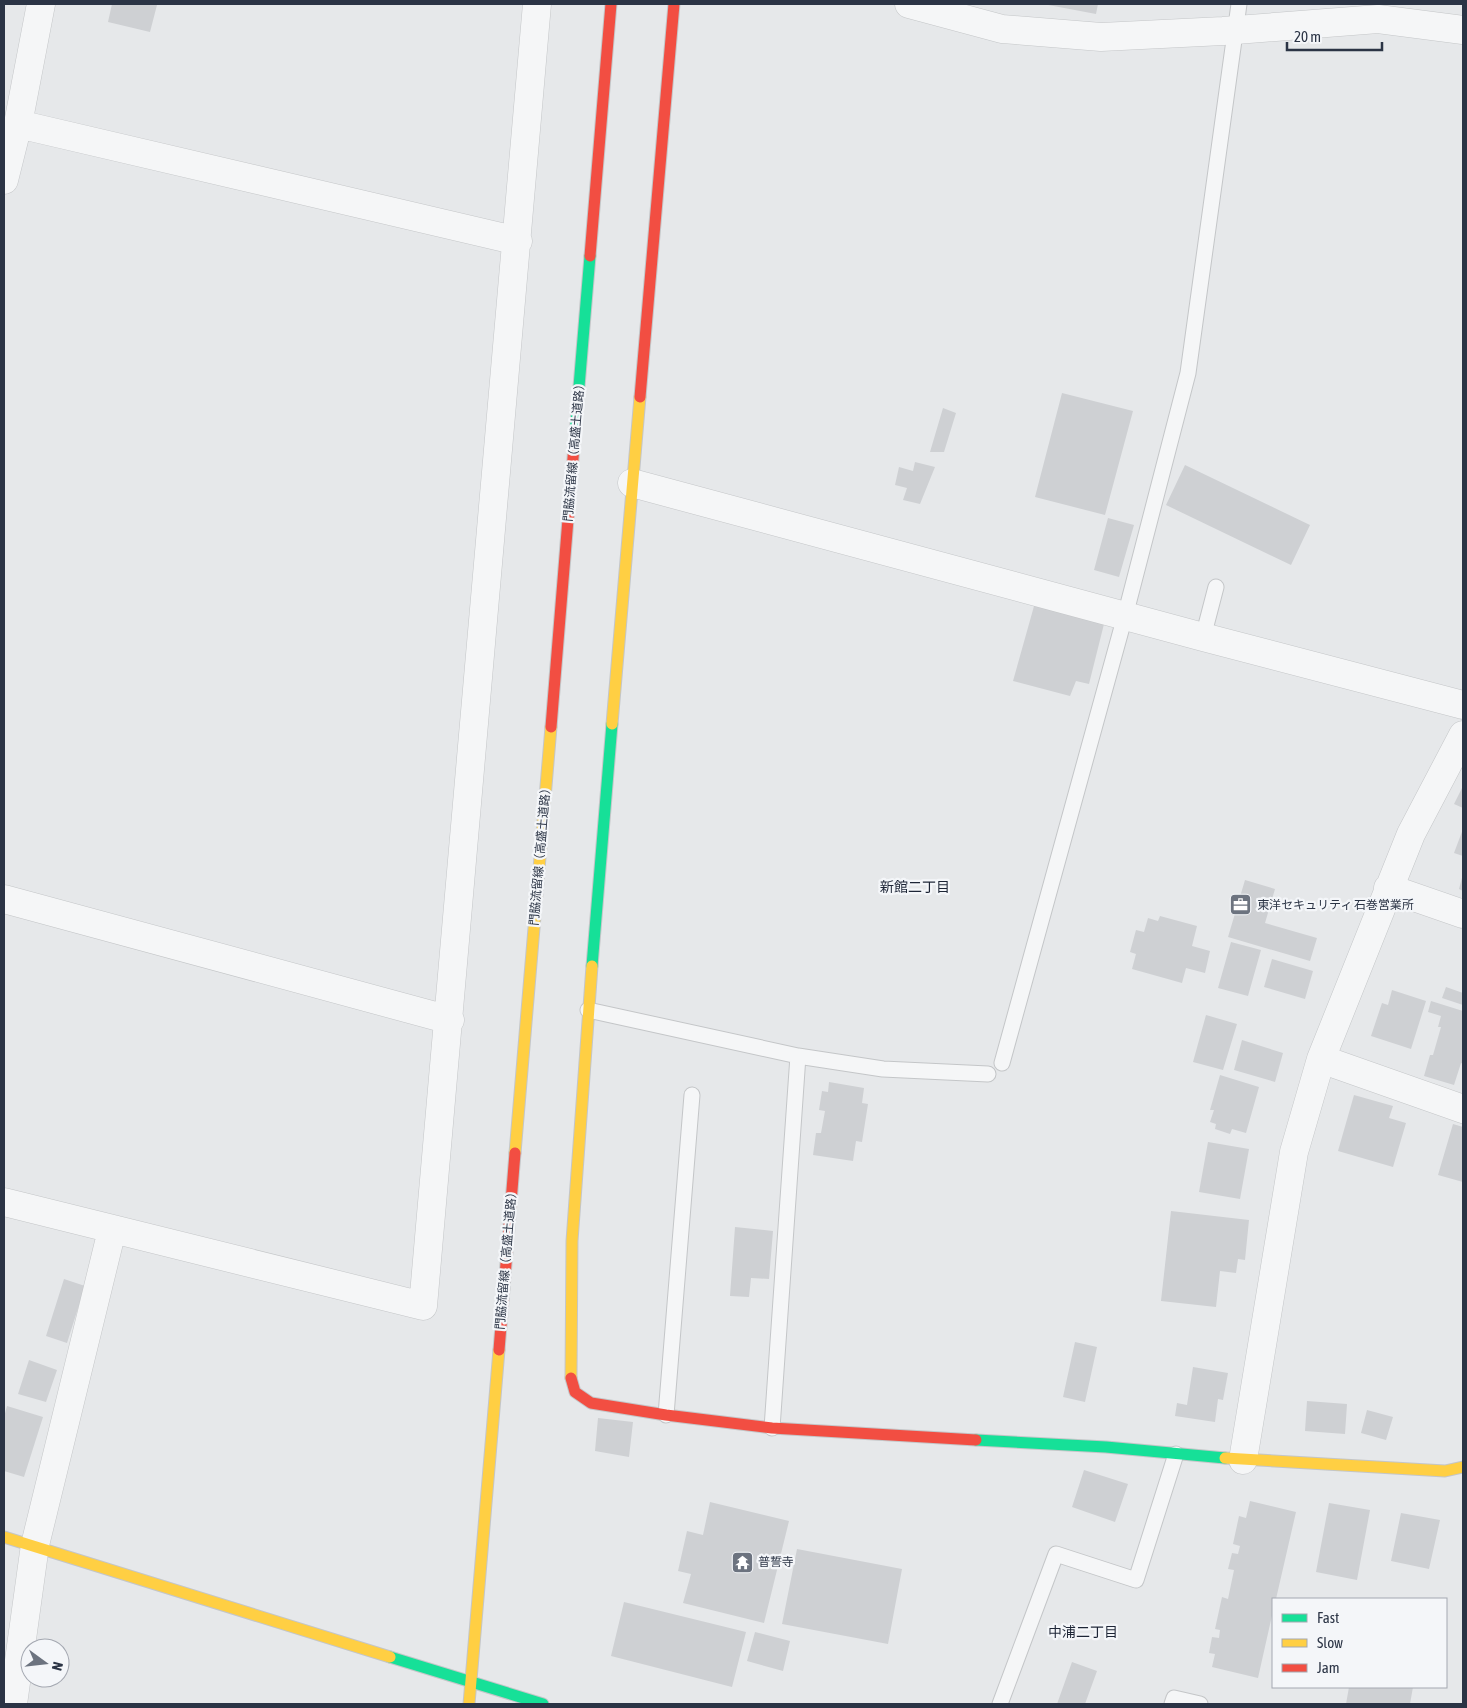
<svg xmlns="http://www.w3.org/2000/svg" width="1467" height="1708" viewBox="0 0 1467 1708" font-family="'Asap Condensed','Noto Sans JP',sans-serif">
<rect width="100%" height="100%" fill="#e6e8ea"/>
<path fill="#ced0d3" d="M112,4L157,5L150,32L108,22Z
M1043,4H1098L1096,14Z
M1062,393L1133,411L1105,515L1035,497Z
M943,408L956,413L944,452H930Z
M915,462L935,467L920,504L903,500L907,488L895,485L899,467L913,471Z
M1185,465L1310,525L1291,565L1166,505Z
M1108,518L1134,525L1119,577L1094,570Z
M1036,599L1105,620L1089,684L1076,681L1070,696L1013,681Z
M1463,786V808L1454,804Z
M1463,829V856L1454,853Z
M1463,874V891L1459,889Z
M1245,880L1275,889L1265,923L1317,938L1310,961L1228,937Z
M1160,916L1197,926L1192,946L1210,951L1205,973L1186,968L1182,983L1132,969L1136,954L1130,952L1136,930L1144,932L1148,918L1158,921Z
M1231,942L1261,950L1248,996L1218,988Z
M1272,959L1313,971L1305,999L1264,987Z
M1446,987L1463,993V1005L1442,998Z
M1392,990L1426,1001L1411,1049L1371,1036L1382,1003L1388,1005Z
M1431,1001L1463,1011V1064L1461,1063L1454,1085L1424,1076L1430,1055H1433L1441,1027H1438L1441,1016L1428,1012Z
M1206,1015L1237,1024L1223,1070L1193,1062Z
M1242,1040L1283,1053L1275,1082L1234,1070Z
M1220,1075L1259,1087L1246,1133L1232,1129L1230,1134L1215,1129L1216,1124L1210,1122L1214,1110H1210Z
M829,1082L864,1088L862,1103L868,1104L862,1142L856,1141L853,1161L813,1155L816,1133H821L825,1111L819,1110L822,1091L828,1092Z
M1354,1095L1393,1106L1389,1118L1406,1123L1393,1167L1338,1151Z
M1453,1124L1463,1127V1182L1438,1175Z
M1208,1142L1249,1149L1240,1199L1199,1192Z
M1171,1211L1249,1220L1245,1260L1238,1259L1236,1273L1220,1271L1216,1307L1161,1301Z
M735,1227L773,1231L769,1279L751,1278L749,1297L730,1296Z
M64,1279L85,1286L67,1343L46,1336Z
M1075,1342L1097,1347L1085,1402L1063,1397Z
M29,1360L57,1370L46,1402L18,1394Z
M1193,1367L1228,1373L1223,1400L1218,1399L1215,1422L1175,1416L1177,1403L1187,1405Z
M1307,1401L1347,1404L1345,1434L1305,1431Z
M7,1406L43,1417L24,1477L4,1471V1417Z
M1367,1410L1393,1417L1386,1440L1361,1433Z
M598,1418L633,1422L629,1457L595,1451Z
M1084,1470L1128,1484L1115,1522L1072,1507Z
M1250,1501L1296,1512L1276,1599H1273V1611L1258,1678L1212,1667L1215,1654L1209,1653L1212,1637L1219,1638L1220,1630L1215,1629L1222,1597L1228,1599L1234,1570L1228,1569L1232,1553L1238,1554L1240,1546L1233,1544L1239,1516L1246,1518Z
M710,1502L789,1521L764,1623L683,1603L691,1574L678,1571L687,1531L703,1535Z
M1329,1503L1370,1510L1357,1580L1316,1572Z
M1401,1513L1440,1520L1429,1569L1391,1561Z
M797,1549L902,1569L888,1644L782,1624Z
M624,1602L746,1632L732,1687L611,1656Z
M755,1632L790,1641L783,1671L747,1661Z
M1072,1662L1097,1671L1085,1704H1057Z
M1349,1687H1413L1410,1704H1346Z"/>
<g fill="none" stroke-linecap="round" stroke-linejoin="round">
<defs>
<path id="lane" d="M1203,637L1216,587
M588,1010L798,1056L883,1069L988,1074
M1002,1063L1125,616L1188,373L1239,4
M666,1415L692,1095
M772,1428L798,1056
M1000,1704L1056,1554L1136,1580L1176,1454
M1172,1704L1174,1698L1200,1704"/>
<path id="street" d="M909,4L1002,29L1101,37L1223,31L1378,19L1463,30
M18,124L518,241
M4,180L18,124L41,4
M632,483L1203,637L1463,705
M1388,888L1463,914
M4,899L450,1020
M1321,1059L1463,1109
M4,1202L423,1306C464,872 503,438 537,4
M1243,1460L1294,1152L1321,1059L1411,834L1463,735
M13,1704L35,1545L112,1230"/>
<path id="fast" d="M574,446L590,256
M592,966L612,724
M976,1440L1106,1447L1225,1458
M390,1657L543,1704"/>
<path id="slow" d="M612,724L640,397
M515,1153L551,727
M571,1378L572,1241L592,966
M1225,1458L1445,1471L1463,1467
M4,1537L390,1657
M469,1704L499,1350"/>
<path id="jam" d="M590,256L611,4
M640,397L674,4
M551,727L574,446
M499,1350L515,1153
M571,1378L575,1392L591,1403L666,1415L772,1428L976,1440"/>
</defs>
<use href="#lane" stroke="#c4c6c8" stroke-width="17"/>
<use href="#street" stroke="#c4c6c8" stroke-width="29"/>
<use href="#fast" stroke="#c4c6c8" stroke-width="13"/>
<use href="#slow" stroke="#c4c6c8" stroke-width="13"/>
<use href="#jam" stroke="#c4c6c8" stroke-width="13"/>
<use href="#lane" stroke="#f5f6f7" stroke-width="15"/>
<use href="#street" stroke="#f5f6f7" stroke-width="28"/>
<use href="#fast" stroke="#16e098" stroke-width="11"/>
<use href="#slow" stroke="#ffcf43" stroke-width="11"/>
<use href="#jam" stroke="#f24e42" stroke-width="11"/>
</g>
<defs>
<symbol id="office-square" viewBox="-11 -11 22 22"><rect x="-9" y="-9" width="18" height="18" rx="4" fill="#6c737f" stroke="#f4f6f9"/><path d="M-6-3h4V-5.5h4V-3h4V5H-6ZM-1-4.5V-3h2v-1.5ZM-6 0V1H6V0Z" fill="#fff"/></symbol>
<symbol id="temple-square" viewBox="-11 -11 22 22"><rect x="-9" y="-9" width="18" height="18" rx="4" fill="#6c737f" stroke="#f4f6f9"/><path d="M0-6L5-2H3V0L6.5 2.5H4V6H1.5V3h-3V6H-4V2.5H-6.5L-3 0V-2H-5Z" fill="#fff"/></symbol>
</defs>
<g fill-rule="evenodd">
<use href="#office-square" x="1228" y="892" width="25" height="25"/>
<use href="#temple-square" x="730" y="1550" width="25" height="25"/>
</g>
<g text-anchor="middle" stroke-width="4.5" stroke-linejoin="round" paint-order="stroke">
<g font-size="12" fill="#2b3445" stroke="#f4f6f9">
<text transform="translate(574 450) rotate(-85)" y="4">門脇流留線（高盛土道路）</text>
<text transform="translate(540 854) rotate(-85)" y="4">門脇流留線（高盛土道路）</text>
<text transform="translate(506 1258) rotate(-85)" y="4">門脇流留線（高盛土道路）</text>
</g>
<g font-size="12" fill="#2b3445" stroke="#f4f6f9" text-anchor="start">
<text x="1257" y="909">東洋セキュリティ 石巻営業所</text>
<text x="758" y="1566">普誓寺</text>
</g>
<g font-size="14" fill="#1d2536" stroke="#f4f6f9">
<text x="915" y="892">新館二丁目</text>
<text x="1083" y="1637">中浦二丁目</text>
</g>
</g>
<rect width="1467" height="1708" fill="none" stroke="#2b3445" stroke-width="10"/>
<rect x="1272" y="1598" width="175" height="90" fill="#f4f6f9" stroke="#a4a8b1"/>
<rect x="1282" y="1614" width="25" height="8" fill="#16e098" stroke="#a4a8b1"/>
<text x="1317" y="1623" font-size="15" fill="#2b3445">Fast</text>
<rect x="1282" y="1639" width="25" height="8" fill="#ffcf43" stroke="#a4a8b1"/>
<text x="1317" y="1648" font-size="15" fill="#2b3445">Slow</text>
<rect x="1282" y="1664" width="25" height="8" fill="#f24e42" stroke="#a4a8b1"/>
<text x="1317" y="1673" font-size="15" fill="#2b3445">Jam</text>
<g transform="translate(45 1663) rotate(105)"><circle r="24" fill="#f4f6f9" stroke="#a4a8b1"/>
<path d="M0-4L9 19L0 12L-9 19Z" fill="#6c737f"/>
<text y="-8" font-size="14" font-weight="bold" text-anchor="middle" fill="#2b3445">N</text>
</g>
<path d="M1287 42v8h95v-8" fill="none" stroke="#2b3445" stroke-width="2.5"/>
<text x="1294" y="42" font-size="15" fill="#2b3445" stroke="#f4f6f9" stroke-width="4" paint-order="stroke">20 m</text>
</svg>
